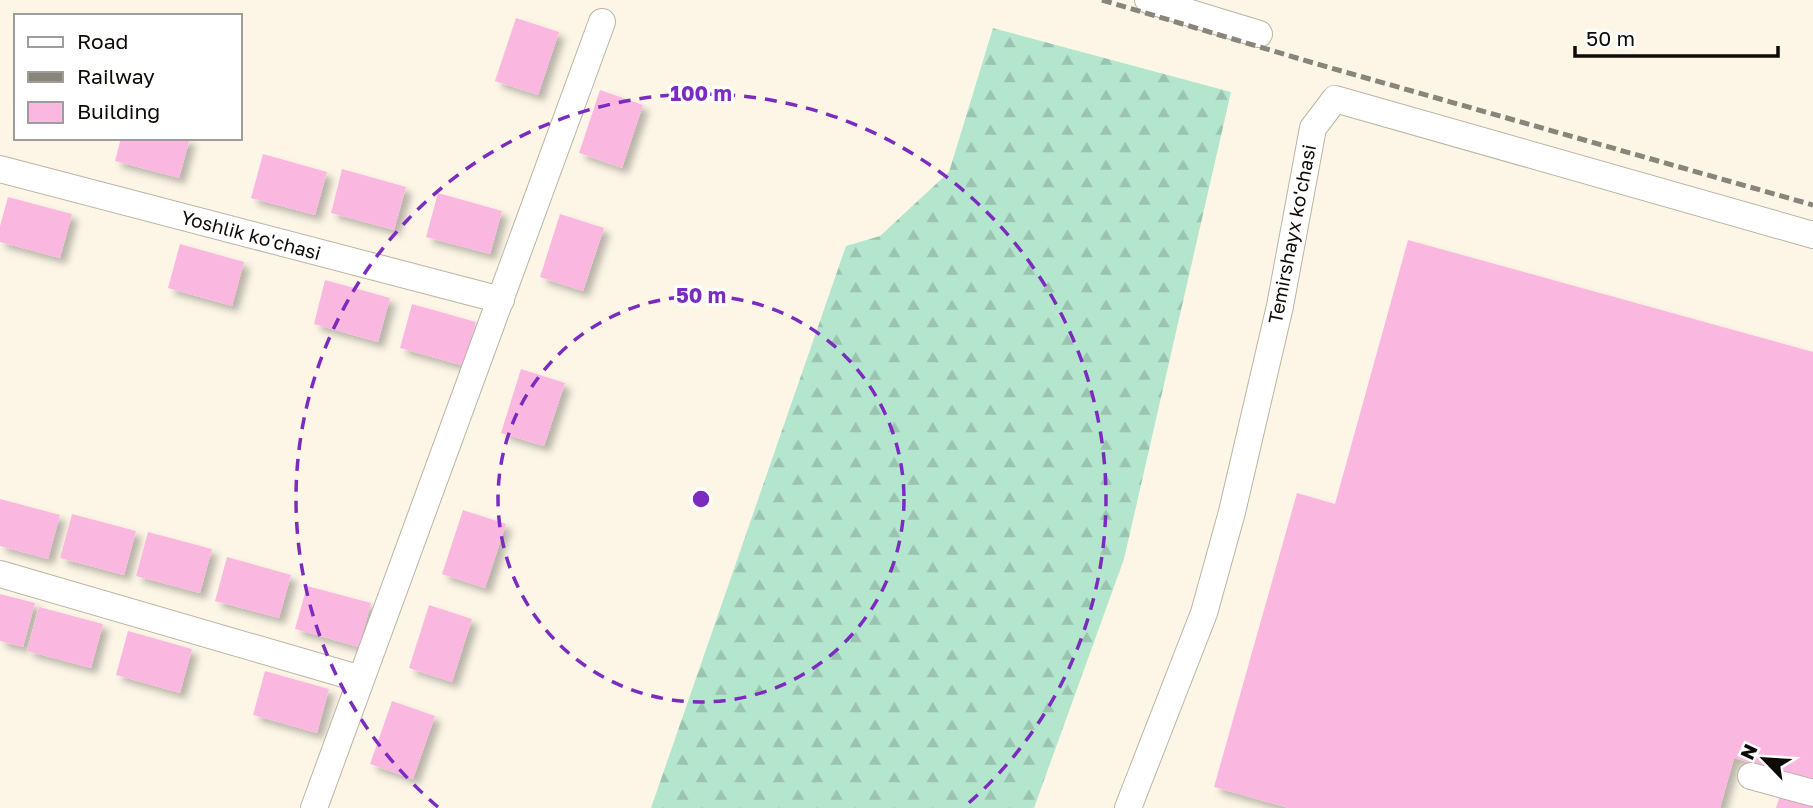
<svg xmlns="http://www.w3.org/2000/svg" width="1813" height="808" viewBox="0 0 1813 808" font-family="'Golos Text',sans-serif">
<defs>
<pattern id="forest-firs" width="22" height="20" patternUnits="userSpaceOnUse" patternTransform="scale(1.75)"><rect width="22" height="20" fill="#b4e6ce"/><path d="M5 1l3.5 6h-7zM16 11l3.5 6h-7z" fill="#9ac4af"/></pattern>
<filter id="shadow"><feDropShadow dx="6" dy="6" stdDeviation="3.5" flood-color="#0004"/></filter>
</defs>
<rect width="100%" height="100%" fill="#fdf6e7"/>
<path fill="url(#forest-firs)" d="M993,28L1231,92L1124,559L1034,808H651L846,246L880,236L949,172Z"/>
<path fill="#fab8e1" filter="url(#shadow)" d="M516,18L559,32L538,95L495,81Z
M600,90L643,105L622,168L579,153Z
M121,138H190L179,178L115,161Z
M263,154L327,172L315,215L251,198Z
M342,169L406,187L394,230L331,213Z
M438,193L502,211L490,254L426,237Z
M8,197L72,214L60,258L0,242V226Z
M560,214L604,228L583,291L540,277Z
M1408,240L1813,352V781L1734,758L1720,808H1289L1214,787L1297,493L1335,504Z
M180,244L244,262L232,306L168,288Z
M325,280L390,298L378,342L314,324Z
M412,304L476,322L464,366L400,348Z
M521,369L565,383L544,446L501,433Z
M0,499L60,515L48,559L0,546Z
M463,510L506,524L485,588L442,574Z
M72,514L136,531L124,575L60,558Z
M148,532L212,549L200,593L136,576Z
M227,557L291,575L279,618L215,601Z
M307,586L371,603L359,647L295,629Z
M0,594L35,603L23,647L0,641Z
M429,605L472,619L452,682L409,668Z
M39,607L103,624L91,668L27,651Z
M128,631L192,649L180,693L116,675Z
M265,671L329,689L317,733L253,715Z
M392,701L435,716L413,779L370,764Z
M1781,792L1813,802V808H1776Z"/>
<g fill="none" stroke-linecap="round" stroke-linejoin="round">
<defs>
<path id="street" d="M1148,0L1259,34
M0,169L501,300
M0,574L361,679
M1751,776L1813,793
M314,808L602,22
M1128,808L1204,613L1232,512L1280,306L1313,128L1335,99L1813,235"/>
</defs>
<use href="#street" stroke="#bab4a5" stroke-width="28"/>
<use href="#street" stroke="#fff" stroke-width="26"/>
<path stroke="#8a857b" stroke-width="5" stroke-dasharray="10 5" stroke-linecap="butt" d="M1102,0L1317,64L1813,205"/>
</g>
<g fill="none" stroke="#7b2cbf" stroke-width="3.5" stroke-dasharray="12 9">
<circle cx="701" cy="499" r="203"/>
<path d="M438 807A405 405 0 1 1 964 807"/>
</g>
<g text-anchor="middle" stroke-width="6" stroke-linejoin="round" paint-order="stroke">
<g font-size="19" fill="#0e0b07" stroke="#fff">
<text transform="translate(1292 234) rotate(-79)" y="7">Temirshayx ko'chasi</text>
<text transform="translate(251 235) rotate(15)" y="7">Yoshlik ko'chasi</text>
</g>
</g>
<circle cx="701" cy="499" r="10" fill="#7b2cbf" stroke="#fff" stroke-width="3.5"/>
<g font-size="21" text-anchor="middle" font-weight="bold" fill="#7b2cbf" stroke="#fff" stroke-width="6" stroke-linejoin="round" paint-order="stroke">
<text x="701" y="101">100 m</text>
<text x="701" y="303">50 m</text>
</g>
<rect x="14" y="14" width="228" height="126" fill="#ffffff" stroke="#9f9d9c" stroke-width="2"/>
<rect x="28" y="37" width="35" height="10" fill="#ffffff" stroke="#9f9d9c" stroke-width="2"/>
<text x="77" y="49" font-size="21" fill="#0e0b07">Road</text>
<rect x="28" y="72" width="35" height="10" fill="#8a857b" stroke="#9f9d9c" stroke-width="2"/>
<text x="77" y="84" font-size="21" fill="#0e0b07">Railway</text>
<rect x="28" y="102" width="35" height="21" fill="#fab8e1" stroke="#9f9d9c" stroke-width="2"/>
<text x="77" y="119" font-size="21" fill="#0e0b07">Building</text>
<g transform="translate(1764 759) rotate(295)" stroke="#ffffff" stroke-width="5" paint-order="stroke">
<path d="M0-5L12 26L0 18L-12 26Z" fill="#0e0b07"/>
<text y="-10" font-size="19" font-weight="bold" text-anchor="middle" fill="#0e0b07">N</text>
</g>
<path d="M1575 46v10h203v-10" fill="none" stroke="#0e0b07" stroke-width="3.5"/>
<text x="1586" y="46" font-size="21" fill="#0e0b07" stroke="#ffffff" stroke-width="5" paint-order="stroke">50 m</text>
</svg>
